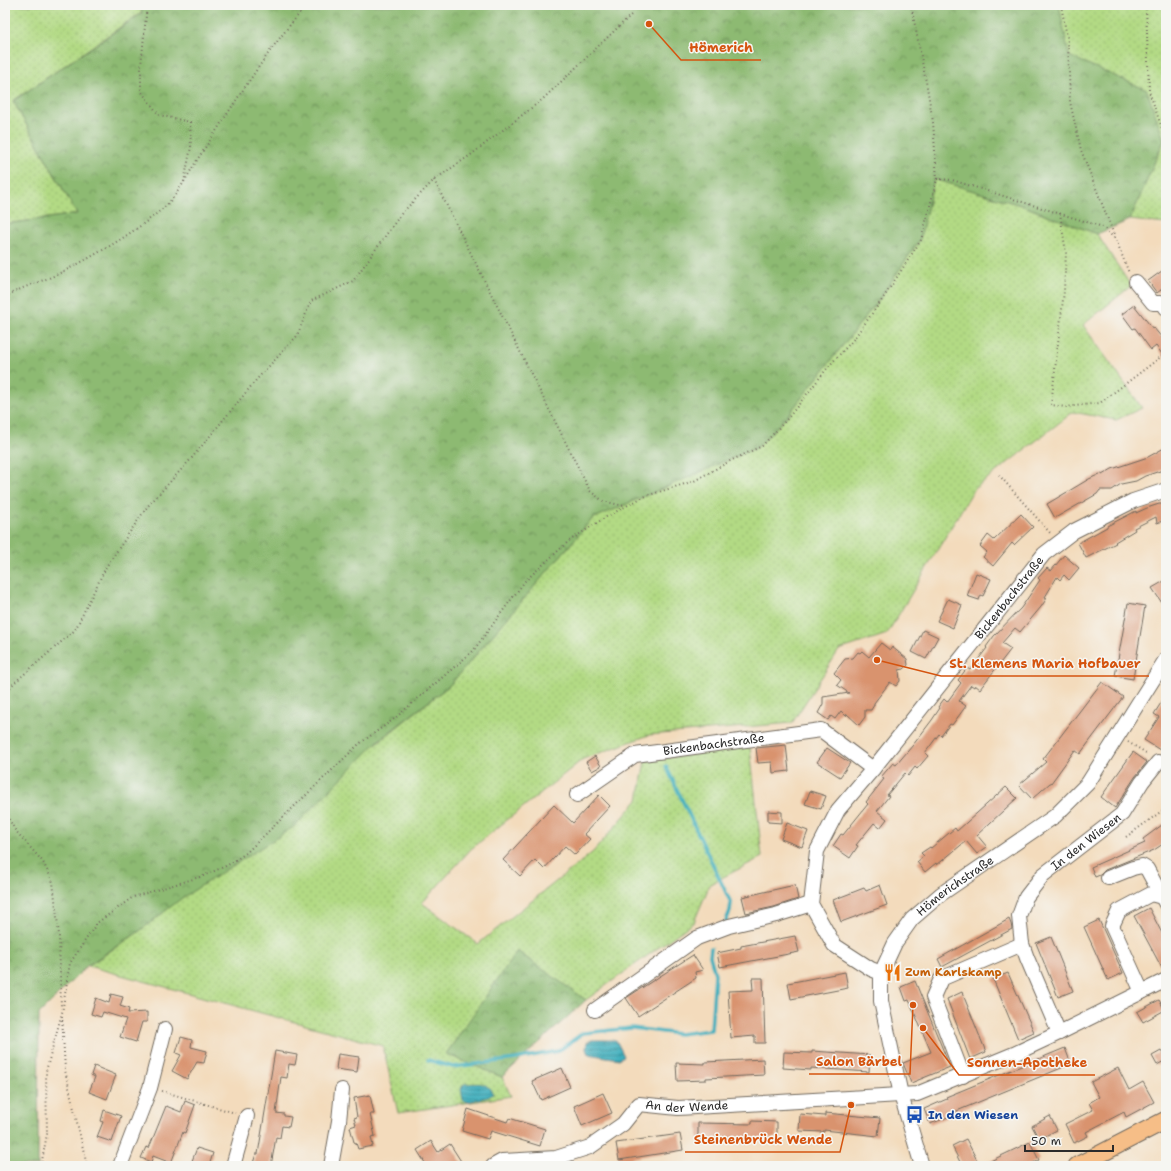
<svg xmlns="http://www.w3.org/2000/svg" width="1171" height="1171" viewBox="0 0 1171 1171" font-family="'Shantell Sans',sans-serif">
<defs>
<pattern id="grass-dots" width="8" height="8" patternUnits="userSpaceOnUse"><rect width="8" height="8" fill="#b2da84"/><path d="M2 2h.1M6 6h.1" fill="none" stroke="#99bb72" stroke-width="1.8" stroke-linecap="round"/></pattern>
<pattern id="forest-crowns" width="20" height="18" patternUnits="userSpaceOnUse"><rect width="20" height="18" fill="#8dba72"/><path d="M2 6a3 3 0 1 1 6 0M12 15a3 3 0 1 1 6 0" fill="none" stroke="#73975e"/></pattern>
<pattern id="water-rules" width="6" height="5" patternUnits="userSpaceOnUse"><rect width="6" height="5" fill="#40afbd"/><path d="M0 2.5h6" fill="none" stroke="#368f9a"/></pattern>
</defs>
<rect width="100%" height="100%" fill="#f6f6f2"/>
<filter id="ink" filterUnits="userSpaceOnUse"><feTurbulence type="fractalNoise" baseFrequency=".025" numOctaves="2"/><feDisplacementMap in="SourceGraphic" scale="8" xChannelSelector="R" yChannelSelector="G"/><feConvolveMatrix kernelMatrix="1 2 1 2 8 2 1 2 1" color-interpolation-filters="sRGB"/></filter>
<filter id="wash" filterUnits="userSpaceOnUse"><feTurbulence type="fractalNoise" baseFrequency=".012" numOctaves="4" result="noise"/><feDisplacementMap in="SourceGraphic" scale="16" xChannelSelector="R" yChannelSelector="G"/><feGaussianBlur stdDeviation="0.9" result="paint"/><feColorMatrix in="noise" values="0 0 0 0 0 0 0 0 0 0 0 0 0 0 0 0 0 1.4 0 .05"/><feComposite in="paint" operator="in"/></filter>
<g filter="url(#wash)">
<rect width="100%" height="100%" fill="#f3dbbc"/>
<path fill="url(#grass-dots)" stroke="#6e8258" d="M5,5H140L142,12L13,101L77,214L5,224Z
M1058,5H1166V224L1130,220L1164,140L1144,89L1066,55Z
M934,179L1021,205L1097,234L1131,286L1083,325L1142,408L1116,420L1073,412L974,489L887,634L839,650L792,723L649,735L583,759L471,849L422,903L478,944L593,852L638,800L645,761L750,747L762,857L710,884L694,922L586,1000L517,952L446,1054L502,1077L511,1096L398,1113L383,1046L88,966L137,933L450,685L592,519L758,446L788,415L880,298L920,239Z"/>
<path fill="url(#forest-crowns)" stroke="#5c724e" d="M140,5H1059L1069,56L1147,90L1164,140L1130,220L1097,234L1021,205L934,179L920,239L880,298L788,415L758,447L592,519L450,685L378,741L295,826L182,898L137,933L88,965L39,1014L38,1166H5V224L77,214L13,101L142,13Z
M517,951L586,1000L502,1077L446,1054Z"/>
<path fill="url(#water-rules)" stroke="#366d74" d="M592,1040H616L624,1056L619,1059L588,1054L586,1049L587,1042Z
M464,1084C478,1084 486,1080 493,1094L488,1097L467,1102L463,1100L461,1089Z"/>
<g fill="none" stroke-linecap="round" stroke-linejoin="round">
<path stroke="#40afbd" stroke-width="3.5" d="M666,766L731,903L730,911L726,921
M428,1060L453,1067L516,1059L558,1051L583,1033L632,1028L679,1034L711,1030L715,974L710,956L711,948"/>
</g>
<g id="blocks">
<path fill="#d9936e" d="M1166,268V286L1157,293L1148,281Z
M1134,305L1153,329L1154,328L1166,343V359L1156,346L1151,350L1135,328L1133,329L1122,314Z
M1166,447V469L1145,476L1136,481L1121,484L1112,490H1100L1097,494L1055,518L1047,504L1089,479L1102,473V475L1112,469L1148,457Z
M1159,504H1166V520L1157,523L1156,517L1134,528L1135,530L1115,542L1116,543L1086,558L1078,543L1107,527V526L1136,511V513L1147,508Z
M1021,514L1033,527L1014,545L1012,543L993,566L983,557L987,552L980,546L988,535L994,540Z
M1064,555L1079,568L1069,580L1064,575L1060,580L1057,577L1045,597L1047,598L1041,607L1020,632L1015,628L1002,643L1011,649L980,689L975,685L974,687L971,685L959,701L966,706L952,725L950,724L941,736L939,734L925,753L928,756L917,769L915,767L908,776L905,773L887,795L889,796L877,811L887,819L880,828L874,823L856,845L858,846L850,858L833,846L841,834L843,835L868,804L866,802L884,779L881,777L893,763L896,765L913,745L932,720L940,708L938,707L944,699L947,702L961,683L958,680L967,668L970,670L987,648L986,647L994,636L1021,608L1040,580L1038,578L1047,568L1051,571Z
M976,573L991,579L983,596L981,595L979,600L967,596Z
M1166,580V609L1152,588Z
M948,599L962,605L953,628L937,621Z
M1128,603L1145,606L1133,679L1115,676Z
M923,630L938,637L926,659L912,652Z
M881,643L890,650L892,647L907,659L908,665L904,669L899,670L900,681L896,686L890,682L874,703V705L871,710H865V717L859,725L847,714L846,716L841,711L835,719L831,716L828,720L818,713L823,704V697L849,693L837,685L841,680L834,673L845,659L853,658L858,652L860,653L862,651L869,657Z
M1102,682L1123,697L1080,754L1075,750L1051,783H1050L1032,799L1019,785L1046,762L1043,759Z
M1166,695V740L1160,750L1144,740L1159,717L1154,714Z
M786,745L789,771L773,773L772,762L758,763L756,748Z
M827,748L850,763L840,777L817,762Z
M1133,752L1147,762L1135,777L1115,808L1101,797Z
M595,756L601,766L592,771L586,762Z
M1006,787L1017,798L977,835L987,847L977,854L966,841L937,865L936,863L925,872L917,862L924,856L921,853L930,847L931,848L955,828L957,831Z
M810,791L826,796L821,809L805,804Z
M599,795L610,806L584,834L590,839L575,855L565,846L544,869L535,860L520,876L503,860L554,805L573,823Z
M768,811L782,812V823L768,822Z
M1166,822V842L1154,850L1105,870L1100,875L1095,877L1091,867L1145,843L1143,839Z
M787,823L808,831L802,847L781,839Z
M795,885L798,899L774,907L746,913L742,897Z
M880,885L887,905L841,922L833,900L864,888L866,891Z
M1149,908L1166,941V972H1164L1134,916Z
M1009,919L1011,924L1012,929L942,967L938,959Z
M1099,920L1123,973L1108,980L1084,927Z
M795,936L799,952L720,967L717,953L741,948V946Z
M1051,937L1073,991L1058,997L1036,943Z
M693,955L703,970L695,972L696,978L638,1016L626,998Z
M845,972L848,988L791,999L788,983Z
M1008,973L1034,1032L1018,1039L993,979Z
M752,978H763L765,1043H755V1036L731,1038L728,991L753,990Z
M915,981L950,1067L911,1083L903,1063L931,1052L909,1000L906,1001L901,987Z
M962,992L986,1052L970,1059L947,999Z
M111,994L123,997L120,1006L129,1009L128,1013L147,1012V1022H142L136,1042L120,1037L126,1019L103,1012L101,1017L91,1014L96,998L109,1003Z
M1159,1000L1165,1010L1143,1022L1137,1012Z
M181,1037L192,1040L191,1047L207,1051L204,1063L197,1062L187,1079L172,1071L181,1055L176,1053Z
M1065,1048L1071,1064L952,1113L953,1115L930,1124L924,1109L947,1099L946,1097Z
M275,1051L297,1055L295,1065L289,1064L287,1078L281,1077L276,1113L284,1114V1116L291,1117L289,1127L282,1126L280,1138L276,1137L271,1166H252L256,1154H258Z
M812,1051L870,1055L869,1072L811,1068V1070L783,1068L784,1052L812,1053Z
M1161,1051L1166,1060L1157,1065L1152,1056Z
M338,1054L359,1057L357,1072L336,1069Z
M763,1059L764,1075L706,1078V1080L677,1081L676,1063L705,1064V1062Z
M94,1066L116,1075L107,1099L89,1092L95,1077L91,1075Z
M562,1068L570,1087L541,1100L532,1081Z
M1118,1068L1129,1090L1143,1082L1154,1102L1126,1117L1124,1112L1086,1132L1088,1136L1074,1143L1065,1124L1093,1110L1089,1103L1099,1097L1091,1082Z
M603,1093L612,1113L582,1126L574,1106Z
M370,1095L374,1114H370L375,1136L371,1137L373,1146L358,1149L356,1143L354,1142L350,1127L356,1125L354,1118L357,1117L354,1098Z
M185,1101L195,1105L185,1133L183,1132L171,1163L153,1156L151,1162L141,1158L146,1147L149,1148L166,1106L181,1112Z
M468,1109L507,1122L509,1118L545,1129L540,1146L491,1131L488,1139L462,1131Z
M104,1110L121,1116L112,1142L97,1137L103,1122L101,1121Z
M825,1113L880,1118L878,1136L824,1130V1132L799,1131L800,1114L825,1116Z
M1050,1116L1057,1130L1039,1139L1032,1126Z
M752,1121L777,1122V1138H753V1141L698,1140V1123L752,1124Z
M680,1134L683,1150L619,1160L616,1143Z
M966,1139L980,1166L1030,1142L1039,1160L1027,1166H962L952,1146Z
M431,1141L438,1152L450,1144L464,1166H427L417,1150Z
M197,1148L213,1153L209,1166H190Z"/>
</g>
</g>
<g filter="url(#ink)">
<use href="#blocks" fill-opacity="0" stroke="#71695e" stroke-width="1"/>
<g fill="none" stroke-linecap="round" stroke-linejoin="round">
<defs>
<g id="minor">
<path d="M1136,282L1153,303H1163L1166,308"/>
<path id="s1" d="M577,795L635,755L821,730L873,769"/>
<path d="M1108,878L1133,868L1142,866L1147,869L1162,897"/>
<path id="s2" d="M881,973L871,969L834,945L811,904L817,851L838,810L873,769L1044,554L1074,531L1133,501L1166,490"/>
<path d="M1142,992L1112,926L1119,911L1151,894L1162,897L1166,904"/>
<path d="M595,1010L697,938L729,926L776,915L811,904"/>
<path id="s3" d="M1059,1033L1027,958L1022,944L1019,916L1026,897L1043,875L1122,814L1142,782L1158,762"/>
<path d="M963,1076L933,997L941,979L1022,944"/>
<path d="M120,1166L150,1088L165,1029"/>
<path d="M233,1166L247,1116"/>
<path d="M331,1166L339,1121L342,1090"/>
<path id="s4" d="M493,1166L502,1161L556,1158L590,1147L623,1124L639,1104L678,1108L917,1094L1014,1054L1059,1033L1166,980"/>
<path id="s5" d="M922,1166L901,1095L881,1001V973L895,943L912,919L941,894L1055,816L1088,783L1166,659"/>
</g>
<path id="major" d="M1077,1166L1166,1120"/>
</defs>
<use href="#minor" stroke="#71695e" stroke-width="16"/>
<use href="#major" stroke="#71695e" stroke-width="19"/>
<path stroke="#71695e" stroke-width="2" stroke-dasharray="1 3" stroke-linecap="butt" d="M147,5L141,66V91L159,115L190,122L191,147L184,182
M1061,5L1068,42L1070,102L1081,150L1129,273
M1146,5L1149,91L1166,140
M937,179L952,180L1103,227L1114,238
M434,180L590,491L603,501L624,506
M1060,213L1066,253L1064,291L1051,405L1066,407L1100,403L1166,353
M5,297C21,287 41,282 58,274C93,257 131,235 161,210C180,194 189,171 203,151C236,101 267,50 307,5
M999,475L1051,534
M5,694L14,683L75,630L106,567L147,507L191,459L257,379L297,336L311,301L353,281L401,214L434,180L472,154L543,99L631,15
M1128,742L1148,754
M5,812L15,830L43,862L53,882L59,935L61,1007
M1126,837L1166,808
M62,1016L65,1070L87,1166
M162,1091L235,1113
M41,1166L47,1134L46,1071L62,1013L70,963L97,923L133,897L203,876L228,865L246,853L359,744L394,719L473,651L525,581L569,541L606,517L643,497L694,481L730,461L762,446L788,418L829,366L852,341L882,300L921,240L937,179L933,122L927,87L911,5"/>
<use href="#minor" stroke="#fff" stroke-width="14"/>
<use href="#major" stroke="#f6be87" stroke-width="17"/>
</g>
</g>
<defs>
<symbol id="restaurant-bare" viewBox="-9 -9 18 18"><path d="M-5-6h1v4h1v-4h1v4h1v-4h1v5L-1.5 .5V6h-2V.5L-5-1ZM5-6V6H3V1.5H1.5Q1.5-4 5-6Z" fill="#e8710a" stroke="#f6f6f2" stroke-width="2.5" paint-order="stroke"/></symbol>
<symbol id="bus-bare" viewBox="-9 -9 18 18"><path d="M-5-6H5V4H4V6H2V4H-2V6H-4V4H-5ZM-3.5-4V0h7V-4ZM-3.5 1.2v1.5H-2V1.2ZM2 1.2v1.5H3.5V1.2Z" fill="#1a4fb4" stroke="#f6f6f2" stroke-width="2.5" paint-order="stroke"/></symbol>
</defs>
<g fill-rule="evenodd">
<use href="#restaurant-bare" x="880" y="960" width="25" height="25"/>
<use href="#bus-bare" x="902" y="1102" width="25" height="25"/>
</g>
<g text-anchor="middle" stroke-width="3" stroke-linejoin="round" paint-order="stroke">
<g font-size="12" fill="#2b2b2b" stroke="#f6f6f2">
<text dy="4" stroke="none"><textPath href="#s2" startOffset="474">Bickenbachstraße</textPath></text>
<text dy="4" stroke="none"><textPath href="#s1" startOffset="150">Bickenbachstraße</textPath></text>
<text dy="4" stroke="none"><textPath href="#s3" startOffset="227">In den Wiesen</textPath></text>
<text dy="4" stroke="none"><textPath href="#s5" startOffset="315">Hömerichstraße</textPath></text>
<text dy="4" stroke="none"><textPath href="#s4" startOffset="214">An der Wende</textPath></text>
</g>
<g font-size="12" font-weight="bold" fill="#c56008" stroke="#f6f6f2" text-anchor="start">
<text x="905" y="976">Zum Karlskamp</text>
</g>
<g font-size="12" font-weight="bold" fill="#164399" stroke="#f6f6f2" text-anchor="start">
<text x="928" y="1119">In den Wiesen</text>
</g>
</g>
<path fill="none" stroke="#d5540f" stroke-width="1.5" d="M649 24L681 60H761M877 660L941 676H1149M913 1005L910 1074H809M923 1028L959 1075H1095M851 1105L840 1152H685"/>
<g fill="#d5540f" stroke="#f6f6f2" stroke-width="1.5">
<circle cx="649" cy="24" r="4"/>
<circle cx="877" cy="660" r="4"/>
<circle cx="913" cy="1005" r="4"/>
<circle cx="923" cy="1028" r="4"/>
<circle cx="851" cy="1105" r="4"/>
</g>
<g font-size="13" text-anchor="middle" font-weight="bold" fill="#d5540f" stroke="#f6f6f2" stroke-width="3" stroke-linejoin="round" paint-order="stroke">
<text x="721" y="52">Hömerich</text>
<text x="1045" y="668">St. Klemens Maria Hofbauer</text>
<text x="859" y="1066">Salon Bärbel</text>
<text x="1027" y="1067">Sonnen-Apotheke</text>
<text x="763" y="1144">Steinenbrück Wende</text>
</g>
<rect width="1171" height="1171" fill="none" stroke="#f6f6f2" stroke-width="20"/>
<path d="M1025 1145v6h88v-6" fill="none" stroke="#2b2b2b" stroke-width="2"/>
<text x="1031" y="1145" font-size="12" fill="#2b2b2b" stroke="#f6f6f2" stroke-width="3" paint-order="stroke">50 m</text>
</svg>
